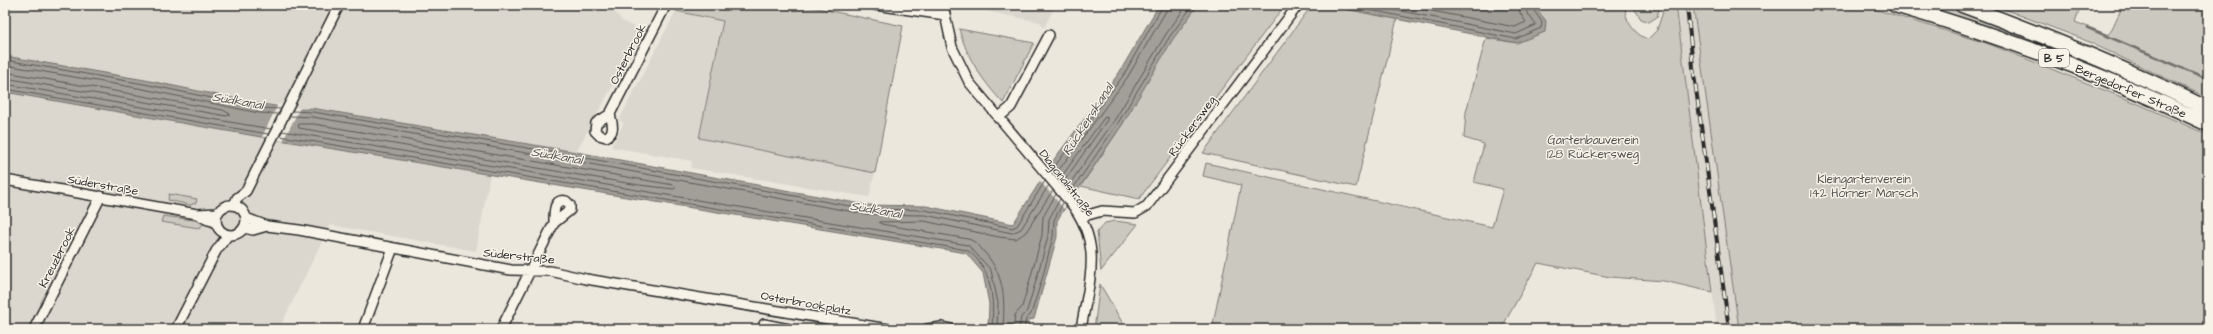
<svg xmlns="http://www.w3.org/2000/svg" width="2213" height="334" viewBox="0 0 2213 334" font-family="'Architects Daughter',sans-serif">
<rect width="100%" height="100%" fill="#ebe7dd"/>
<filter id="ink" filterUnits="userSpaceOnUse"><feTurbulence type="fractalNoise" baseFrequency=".025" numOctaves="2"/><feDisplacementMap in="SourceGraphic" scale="8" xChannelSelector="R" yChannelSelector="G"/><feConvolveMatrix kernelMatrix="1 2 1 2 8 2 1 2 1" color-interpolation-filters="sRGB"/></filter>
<g filter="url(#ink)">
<path fill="#dbd7ce" d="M5,5H610L622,21L643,31L576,152L311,108L301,109L278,105L261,104L145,80L5,56Z
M956,5H1055L1044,28L1040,22Z
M1676,5H1693L1739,329H1717Z
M676,11L723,21L699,138L875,173L869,197L691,168L692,161L611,147L624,123L619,120Z
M5,92L261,137L490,174L476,251L330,225L279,329H5Z"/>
<path fill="#cbc8bf" stroke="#7b7a75" d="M679,5H802L903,26L875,173L699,138L723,21L676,11Z
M1198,5H1285L1139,199L1081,186L1122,125L1173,38Z
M1312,5H1325L1397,19L1356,187L1203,153Z
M1533,5H1626C1622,18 1636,36 1648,39L1657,30L1665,5H1676L1712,292L1664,281L1610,277L1538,263L1501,329H1212L1241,185L1203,176L1206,163L1492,227L1503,189L1474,182L1484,144L1464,138L1466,112L1486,38L1517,43L1546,21Z
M1632,5H1660L1657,17L1649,22L1641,19Z
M1693,5H1861L1989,44L2134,102L2208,135V305L2204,329H1739Z
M1915,5H1944L2067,51L2066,56Z
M1993,5H2081L2075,22L2109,35L2123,5H2208V98L2080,38Z
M959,29L1034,43L1003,103C982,80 967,58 959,29Z
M169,194L197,199L196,203L190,205L168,200Z
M163,216L201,221L205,223L199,228L161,222Z
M1115,221L1138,224L1101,271L1097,232L1105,223Z
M1100,284L1126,329H1094Z"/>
<path fill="#a29f98" stroke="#72716c" d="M1159,5H1198L1173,39L1122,125L1061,214L1057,221V237L1034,319L1029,320L1028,329H988L989,304L983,273L966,253L261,137L5,92V56L145,80L261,104C274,105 301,112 311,108L576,152L867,205L926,206L1013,224L1055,158L1119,73Z
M1325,5H1533L1546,21L1545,32L1517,43Z"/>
<path fill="#ebe7dd" d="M278,104L300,108L283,141L262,137Z
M1049,165L1074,196L1064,209L1039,180Z"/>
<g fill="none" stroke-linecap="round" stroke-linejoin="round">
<path stroke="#5b5957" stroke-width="1" d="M1345,5L1516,39L1541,28L1542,22L1530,5
M1371,5L1516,34L1536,25L1526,11L1525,5
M1401,5L1515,27L1526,22L1520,13L1519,5
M5,60L144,84L260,108L281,109
M5,65L143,89L259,113L278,114
M5,72L223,110L230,114L227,116L5,78
M5,84L271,129
M5,89L268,134
M292,111L313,112L575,156L866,209L925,210L1012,228L1017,226L1045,181
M290,116L313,117L574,161L865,214L925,215L1012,233L1021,229L1049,185
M299,124H314L674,185L676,187L674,189L639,185L299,128Z
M282,131L968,245L991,270L998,303L997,329
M280,136L967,250C993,268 994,300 992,329
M1051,171L1123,76L1163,5
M1055,175L1127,78L1166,11L1168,5
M1059,180L1104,118L1107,117V120L1062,184
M1066,189L1114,121L1166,34L1187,5
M1070,193L1118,123L1170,36L1193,5
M1003,329C1005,300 1005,276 985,253C980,247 976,241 968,239L881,224L879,222L924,221L999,237L1016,239L1026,232L1053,190
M1013,329L1015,315L1022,307L1031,276L1042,235L1043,217L1056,194
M1019,329L1021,317L1027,311L1037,277L1048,236L1049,219L1060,199
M1024,329L1026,319L1031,314L1042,279L1053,237L1054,220L1063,203"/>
<path stroke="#72716c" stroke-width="2.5" d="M2088,28L2208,79"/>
<defs>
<path id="minor" d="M875,5L945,15
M943,5L952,47L969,82L1070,202C1104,245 1089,280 1081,329
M610,114C612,123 616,132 606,137L599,135L595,131L596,123L610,114L666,5
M998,118L1011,107L1049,35
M5,180L197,214L208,220L216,222
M234,205L237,198L246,191L339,5
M216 220a15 15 0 1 1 30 0a15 15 0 1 1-30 0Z
M197,214L218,213
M1081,217L1102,211L1135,213L1147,206L1298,5
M246,218L267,226L299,230L511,270L550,271L586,279L888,329
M244,228L253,230L267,226
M764,324L789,329
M34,329L101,196
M176,329L216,251L228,235
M363,329L393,248
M501,329L554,223L570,210V205L566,201C553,198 554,214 554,223
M927,329L942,327L951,329"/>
<path id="highway" d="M1895,5C2002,36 2107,76 2208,124
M1962,5C2046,36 2128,69 2208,109"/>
</defs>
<use href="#minor" stroke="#2b2b2b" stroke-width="12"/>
<use href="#highway" stroke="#2b2b2b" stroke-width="17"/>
<use href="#minor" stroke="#f7f3e8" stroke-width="9"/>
<use href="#highway" stroke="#f7f3e8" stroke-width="14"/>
<defs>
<path id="rail" d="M1687,5L1693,67L1729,329"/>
</defs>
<use href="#rail" stroke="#2b2b2b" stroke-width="4"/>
<use href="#rail" stroke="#f7f3e8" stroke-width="2.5" stroke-dasharray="8" stroke-linecap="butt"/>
</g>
</g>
<g text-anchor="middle" stroke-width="3" stroke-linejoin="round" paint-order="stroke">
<rect fill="#f7f3e8" stroke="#686764" stroke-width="1" x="2039" y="49" width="30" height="18" rx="3"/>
<g font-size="11" font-weight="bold" fill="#2b2b2b">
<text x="2054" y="62">B 5</text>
</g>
<g font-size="12" fill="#2b2b2b" stroke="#f7f3e8">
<text transform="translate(628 54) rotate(-63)" y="4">Osterbrook</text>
<text transform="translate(2131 91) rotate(23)" y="4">Bergedorfer Straße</text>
<text transform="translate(1192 126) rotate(-54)" y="4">Rückersweg</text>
<text transform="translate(1067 183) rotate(52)" y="4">Diagonalstraße</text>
<text transform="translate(103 185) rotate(10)" y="4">Süderstraße</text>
<text transform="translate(519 256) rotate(6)" y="4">Süderstraße</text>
<text transform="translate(57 257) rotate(-63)" y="4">Kreuzbrook</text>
<text transform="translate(806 303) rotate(10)" y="4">Osterbrookplatz</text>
</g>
<g font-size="12" fill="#535250" stroke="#f7f3e8">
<text x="1593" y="144">Gartenbauverein<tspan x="1593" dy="14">128 Rückersweg</tspan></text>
<text x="1864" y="183">Kleingartenverein<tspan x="1864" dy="14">142 Horner Marsch</tspan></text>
</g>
<g font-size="13" font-style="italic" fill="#555451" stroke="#f7f3e8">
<text transform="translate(238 100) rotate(10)" y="5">Südkanal</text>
<text transform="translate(1087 119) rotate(-57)" y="5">Rückerskanal</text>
<text transform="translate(557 155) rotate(10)" y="5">Südkanal</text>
<text transform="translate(876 209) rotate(10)" y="5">Südkanal</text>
</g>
</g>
<rect width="2213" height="334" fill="none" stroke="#f7f3e8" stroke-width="20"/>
<rect x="10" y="10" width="2193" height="314" fill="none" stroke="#2b2b2b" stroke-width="1.5" filter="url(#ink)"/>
</svg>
